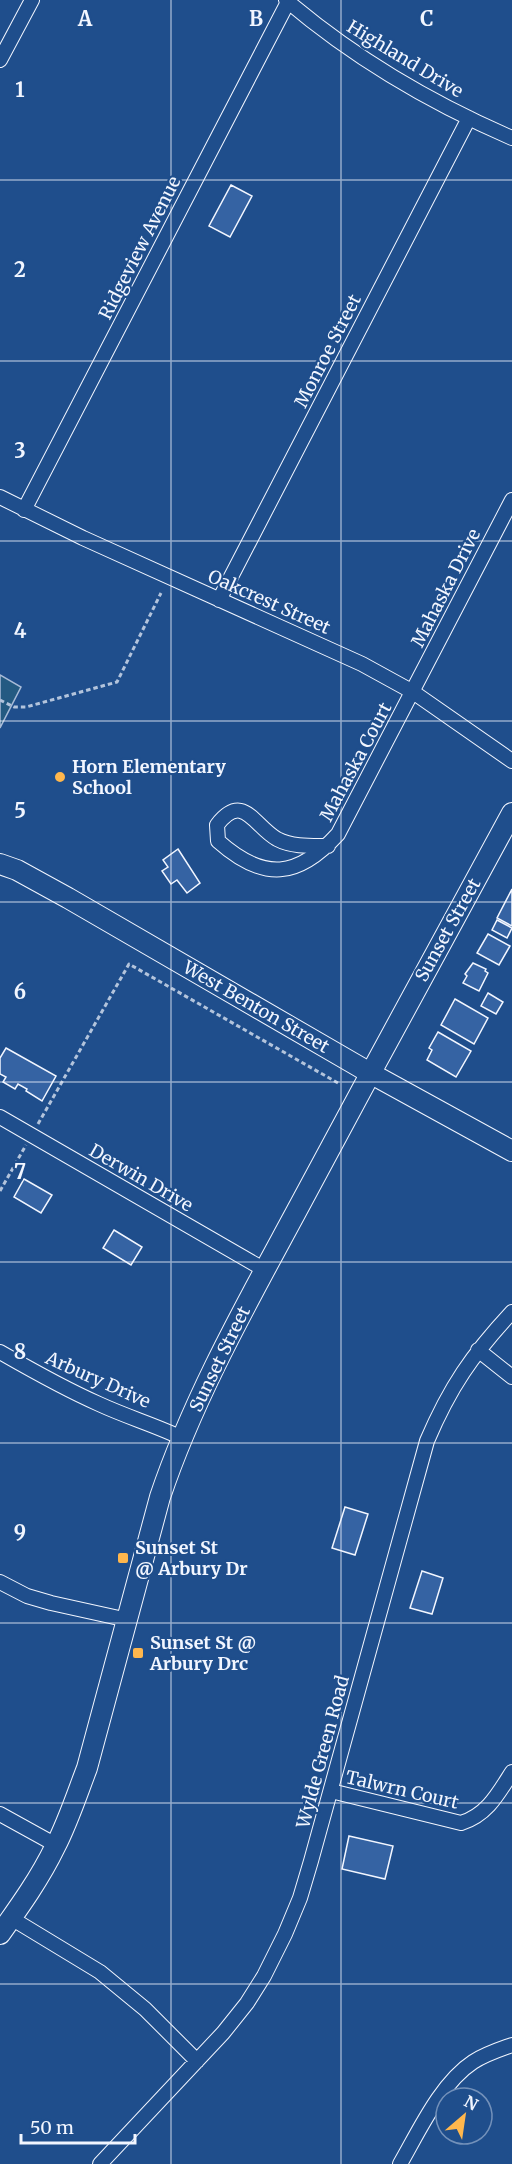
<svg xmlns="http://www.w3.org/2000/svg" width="512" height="2164" viewBox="0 0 512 2164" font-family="Merriweather,serif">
<rect width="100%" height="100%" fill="#1f4e8c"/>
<path fill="#245a82" stroke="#a8bbd7" stroke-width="1.5" d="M0,675L21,687L0,728Z"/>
<path fill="#3563a3" stroke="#f2f6ff" stroke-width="1.5" d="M231,185L252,196L230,237L209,226Z
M178,849L200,883L187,893L177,880L171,884L162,871L168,867L163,860Z
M512,889V926L497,918Z
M497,920L512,928L507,938L492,930Z
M488,934L510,946L499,965L477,953Z
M473,963L486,969L485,971L488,973L479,991L463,983L467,976L465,974Z
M488,993L503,1002L496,1014L481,1006Z
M455,999L488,1018L474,1044L441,1025Z
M438,1032L471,1051L456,1077L427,1060L432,1050L429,1048Z
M6,1048L56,1076L42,1101L26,1091L27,1089L18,1084L15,1089L3,1082L6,1077L0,1074V1058Z
M24,1179L52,1195L41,1213L14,1197Z
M114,1230L142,1247L131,1265L103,1248Z
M345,1507L368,1514L355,1555L332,1548Z
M422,1571L443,1578L432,1614L410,1608Z
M349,1836L393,1846L385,1879L342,1869Z"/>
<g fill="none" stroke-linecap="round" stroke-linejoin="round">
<defs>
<path id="street" d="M286,0C353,57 431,103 512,138
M0,60L32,0
M0,497L83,538L362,664L413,692L512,761
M24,510L288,2
M219,600L469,118
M328,846C311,846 292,847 277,839C254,826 243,791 217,825L218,841C264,882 298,878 338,834L512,500
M0,1117L265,1270
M478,1350L512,1377
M0,1352C33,1371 65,1389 99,1404C127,1417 155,1425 182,1438
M0,1582L27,1596L51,1603L128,1620
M331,1791L461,1823C487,1815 498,1794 512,1772
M0,1814L56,1845
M11,1918L100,1972L145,2009L197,2061
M100,2164L223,2033L247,2003L264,1976L285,1934L300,1898L311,1861L427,1441C450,1387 472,1355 512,1312
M400,2164C419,2131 441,2083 473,2062C485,2054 498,2050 512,2045"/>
<path id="secondary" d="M0,864L17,870L68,898L370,1073L512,1151
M0,1934C20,1906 40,1878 55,1847C68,1822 77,1794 87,1768L160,1497C195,1393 251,1296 303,1199C372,1070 442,941 512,813"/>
</defs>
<use href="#street" stroke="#f2f6ff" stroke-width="16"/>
<use href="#secondary" stroke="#f2f6ff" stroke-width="22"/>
<path stroke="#b3c4dc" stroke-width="3" stroke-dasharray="4.5 3" stroke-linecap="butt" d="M0,700L14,707H26L117,682L161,593
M38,1124L129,964L338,1083
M0,1191L26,1145"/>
<use href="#street" stroke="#1f4e8c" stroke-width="14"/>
<use href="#secondary" stroke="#1f4e8c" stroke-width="20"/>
</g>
<path fill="none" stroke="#f2f6ff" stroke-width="1.5" stroke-opacity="0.55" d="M171,0V2164M341,0V2164M0,180H512M0,361H512M0,541H512M0,721H512M0,902H512M0,1082H512M0,1262H512M0,1443H512M0,1623H512M0,1803H512M0,1984H512"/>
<g fill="#ffb74d" stroke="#1f4e8c" stroke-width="2">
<circle cx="60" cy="777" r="6"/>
<rect x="117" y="1552" width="12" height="12" rx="3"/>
<rect x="132" y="1647" width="12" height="12" rx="3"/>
</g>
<g text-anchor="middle" stroke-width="4.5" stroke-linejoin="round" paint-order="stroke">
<g font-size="18" fill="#f2f6ff" stroke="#1f4e8c">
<text transform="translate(405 59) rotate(31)" y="6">Highland Drive</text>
<text transform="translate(140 248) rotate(-63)" y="6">Ridgeview Avenue</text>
<text transform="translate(328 351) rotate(-63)" y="6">Monroe Street</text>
<text transform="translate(446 588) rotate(-63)" y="6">Mahaska Drive</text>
<text transform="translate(269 602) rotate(24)" y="6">Oakcrest Street</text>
<text transform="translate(356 762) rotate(-62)" y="6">Mahaska Court</text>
<text transform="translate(448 930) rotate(-61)" y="6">Sunset Street</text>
<text transform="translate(256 1007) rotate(30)" y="6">West Benton Street</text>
<text transform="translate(141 1178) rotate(30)" y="6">Derwin Drive</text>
<text transform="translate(220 1359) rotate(-64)" y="6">Sunset Street</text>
<text transform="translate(98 1380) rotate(24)" y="6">Arbury Drive</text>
<text transform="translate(323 1752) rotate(-75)" y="6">Wylde Green Road</text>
<text transform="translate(402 1790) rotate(13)" y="6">Talwrn Court</text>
</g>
<g font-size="18" font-weight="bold" fill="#f2f6ff" stroke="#1f4e8c" text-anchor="start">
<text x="72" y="773">Horn Elementary<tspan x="72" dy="21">School</tspan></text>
<text x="135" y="1554">Sunset St<tspan x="135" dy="21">@ Arbury Dr</tspan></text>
<text x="150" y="1649">Sunset St @<tspan x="150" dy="21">Arbury Drc</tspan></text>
</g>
</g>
<g font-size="20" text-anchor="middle" font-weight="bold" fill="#f2f6ff" stroke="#1f4e8c" stroke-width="4.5" stroke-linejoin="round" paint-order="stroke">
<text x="85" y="26">A</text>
<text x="256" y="26">B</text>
<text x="427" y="26">C</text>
<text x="20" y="97">1</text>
<text x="20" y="277">2</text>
<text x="20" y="458">3</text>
<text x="20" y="638">4</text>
<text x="20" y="818">5</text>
<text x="20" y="999">6</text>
<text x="20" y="1179">7</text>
<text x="20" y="1359">8</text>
<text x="20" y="1540">9</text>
</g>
<g transform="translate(464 2116) rotate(29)"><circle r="28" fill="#1f4e8c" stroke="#7391ba" stroke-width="1.5"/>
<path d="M0-4.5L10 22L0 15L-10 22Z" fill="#ffb74d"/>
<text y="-9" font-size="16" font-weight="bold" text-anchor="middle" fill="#f2f6ff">N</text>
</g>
<path d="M21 2134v9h114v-9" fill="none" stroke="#f2f6ff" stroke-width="3"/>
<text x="30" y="2134" font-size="18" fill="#f2f6ff" stroke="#1f4e8c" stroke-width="4.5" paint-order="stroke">50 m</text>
</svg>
